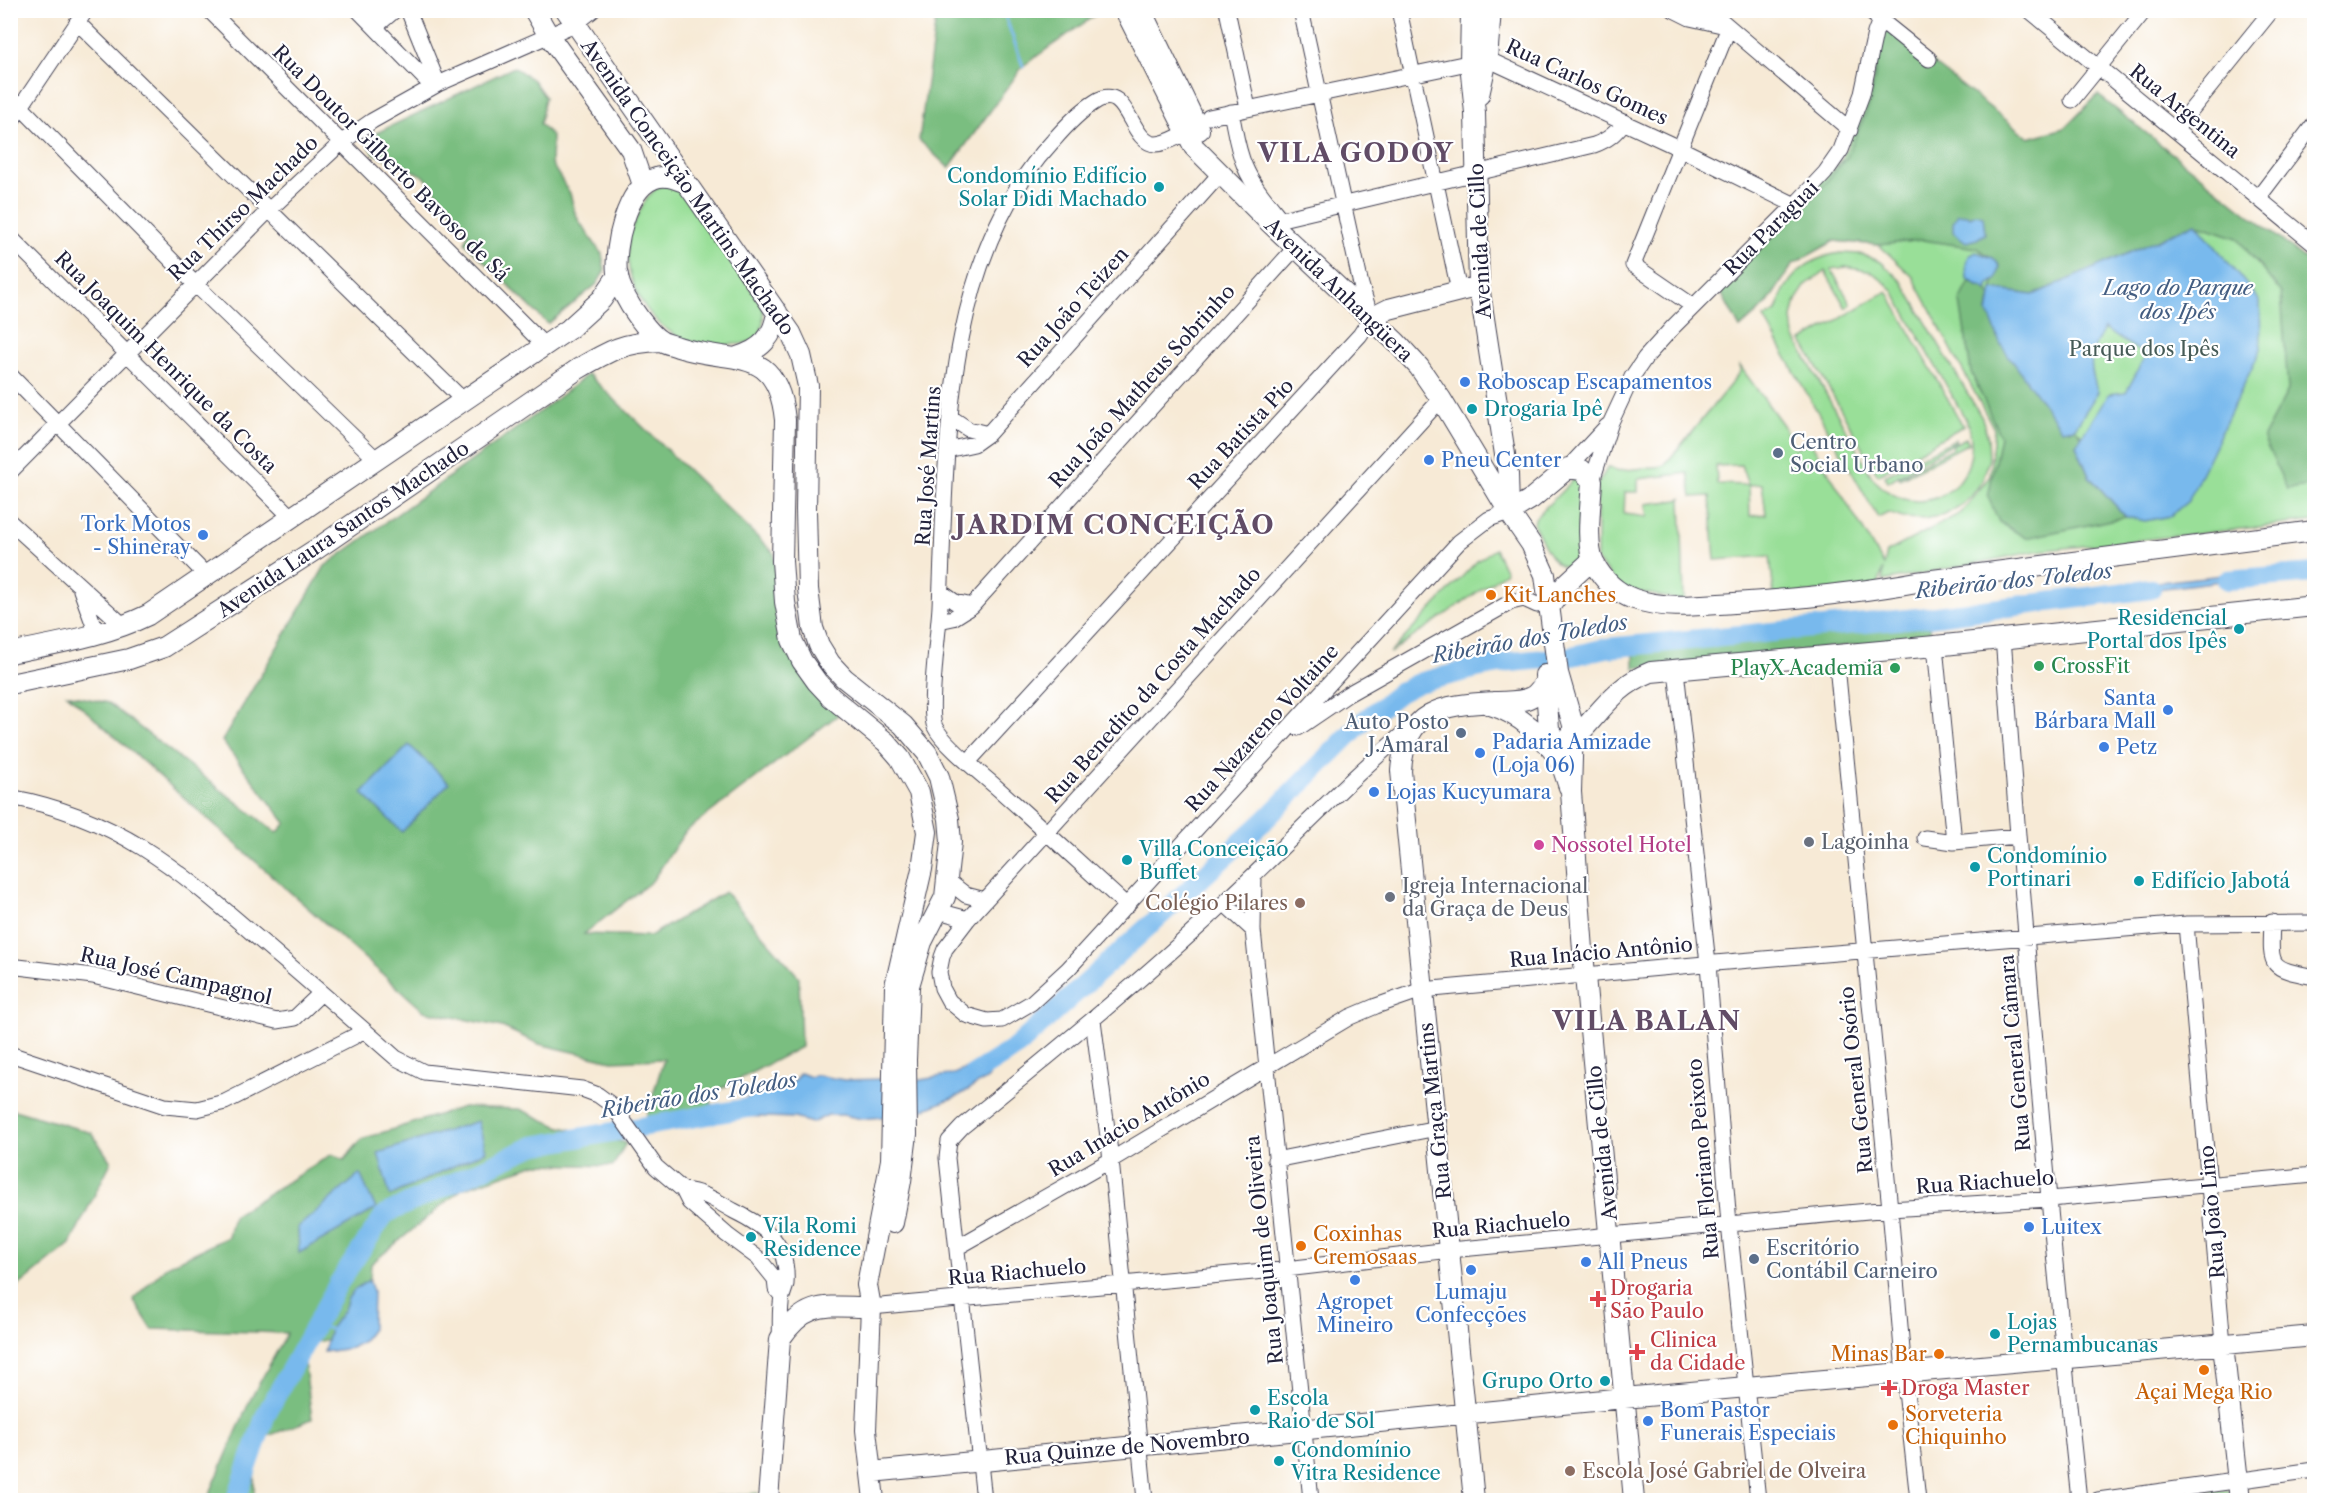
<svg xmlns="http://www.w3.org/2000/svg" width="2325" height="1511" viewBox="0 0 2325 1511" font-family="'Libre Caslon Text',serif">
<rect width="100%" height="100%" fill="#fff"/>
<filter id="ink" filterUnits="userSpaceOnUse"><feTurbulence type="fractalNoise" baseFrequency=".0167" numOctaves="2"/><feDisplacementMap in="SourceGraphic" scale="12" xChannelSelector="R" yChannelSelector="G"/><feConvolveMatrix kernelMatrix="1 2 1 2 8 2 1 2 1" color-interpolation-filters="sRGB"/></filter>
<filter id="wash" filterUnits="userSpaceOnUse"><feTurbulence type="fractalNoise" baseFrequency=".008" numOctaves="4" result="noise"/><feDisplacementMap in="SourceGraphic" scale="24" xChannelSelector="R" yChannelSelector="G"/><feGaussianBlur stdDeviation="1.35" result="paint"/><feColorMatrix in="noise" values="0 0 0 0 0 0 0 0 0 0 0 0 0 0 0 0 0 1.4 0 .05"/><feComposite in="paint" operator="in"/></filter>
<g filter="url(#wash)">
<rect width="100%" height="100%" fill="#f7ead6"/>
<path fill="#99df98" stroke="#5e806a" stroke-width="1.5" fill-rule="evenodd" d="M1881,24L2029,138L2065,128L2098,95L2314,266V521L2038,551L1883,581V569L1878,586L1774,596L1770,556L1715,560L1710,496L1692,497L1688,473L1638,479V492H1625L1624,514L1648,517L1646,504L1678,500L1681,498L1684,601L1620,588L1597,560V485L1608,467L1616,471L1664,466L1734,380L1740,372V366L1783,425L1795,449L1810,441L1884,565L1887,552L1961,513L1990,476L1994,429L1913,277L1879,245L1834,241L1793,264L1767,304L1740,328L1718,287L1841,161L1869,98ZM1741,465L1748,485L1717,484L1716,466ZM1762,484L1766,514L1750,516L1749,485Z
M662,185L675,187L685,194L763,306C763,316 765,328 757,337C749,345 737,344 726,345C710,346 692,344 677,336C638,315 615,261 635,221C643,205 647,193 662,185Z
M1840,253L1861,254L1881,262L1903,283L1982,418L1988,438L1989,459L1983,480L1971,497L1963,504L1945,515L1924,519L1903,518L1888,513L1878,518L1764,318L1776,311C1785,278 1807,258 1840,253ZM1846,267L1872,272L1892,289L1967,422C1990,487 1916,530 1872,477L1794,336L1792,318L1796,300L1806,285L1825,271L1846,308L1851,304L1831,269Z
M1887,291L1963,426L1878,475L1802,341Z
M1966,438L1969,443L1900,479L1899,477L1953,448L1952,445Z
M1955,439L1956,441L1888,482L1885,476Z
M1574,479L1582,484L1584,552L1574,565C1552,574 1543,540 1534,525L1535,518Z
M1495,549L1506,572L1390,653L1477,561Z
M2229,1490L2230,1500H2182L2181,1494Z
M758,1493L757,1500H669Z"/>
<path fill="#7abe80" stroke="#4e705e" stroke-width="1.5" d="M937,11V10L1101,11L1023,66L949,168L919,140Z
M1883,24L2029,138L2065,128L2098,95L2314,266V485L2287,489L2263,437L2288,390L2281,293L2237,238L2196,224L2033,295L1992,289L2000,266L1993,258L1976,248L1923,240L1879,245L1834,241L1793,264L1767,304L1740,328L1719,289L1810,201L1847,157L1871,100Z
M514,67L533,80L545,97L540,124L552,136L551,163L570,193L575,213L581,224L602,254L605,270L597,284L548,324L465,243L468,232L424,176L373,153L367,143L370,136Z
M1970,281L1978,286L1984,287L1991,296L1988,312L2069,430L2075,428L2082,436L2076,445L2089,476L2126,517L2026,538L1999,522L1988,497L2000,436L1971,372L1960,301Z
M588,374L774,553L784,650L838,715L685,832L652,881L584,934L650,936L725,892L799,977L801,1047L711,1094L712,1115L643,1127L664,1059L612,1061L539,1044L502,1027L424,1011L67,694L108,703L277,833L286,823L222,741L325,566L542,410Z
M1928,617L1932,637L1634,668V646Z
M463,1107L520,1109L557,1126L626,1143L613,1166L536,1164L462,1189L371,1264L366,1331L302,1345L312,1419L255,1441L254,1500H207L250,1400L287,1333L152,1329L133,1299L167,1266L228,1237L233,1216L332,1154L344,1160L362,1139Z
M11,1109L92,1133L111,1162L70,1244L11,1292Z"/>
<path fill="#78b9ed" stroke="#4d6e94" stroke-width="1.5" d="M1958,214L1967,215L1970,217L1976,214L1983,216L1985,234L1977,239L1966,242L1953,232V223Z
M2196,223L2260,301L2261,349L2188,501L2170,516L2145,521L2126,517L2089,476L2076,445L2109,394L2126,392L2146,355L2104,329C2089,353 2088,366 2098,392L2075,428L2062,430L2001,345L1988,312L1992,289L2033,295Z
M1976,252L1993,258L2000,266L1997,279L1988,285V289L1985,290L1984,287L1978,286L1967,278L1966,264L1969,256Z
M2314,565V573L2221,581L1949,615L1945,613L2044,597L2050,594Z
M409,745L449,783L402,832L362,793Z
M983,1060L994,1062L989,1077L960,1095L913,1114L862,1119L843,1115H828L812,1123L794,1118L739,1116L738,1104L762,1088L778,1081L782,1088L791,1084L800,1073L811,1077L816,1075L844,1080L884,1079L904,1083L954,1074Z
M478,1121L486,1151L390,1196L378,1153Z
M360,1174L376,1209L299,1253L298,1227Z
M369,1280L373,1291L372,1329L363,1341L351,1348L324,1352L330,1329L344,1310L348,1298L355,1289Z"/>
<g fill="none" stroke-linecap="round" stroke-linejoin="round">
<path stroke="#78b9ed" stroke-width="3" d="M1003,10L1023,66
M315,1325L330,1329"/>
<path stroke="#78b9ed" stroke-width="20" d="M2227,580L2314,573
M972,1075L1015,1048L1264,821L1362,722L1399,693L1418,683L1477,668L1511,662L1568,657L1606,648L1928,617L2151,589
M236,1500L266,1414L338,1284L385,1214L533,1146L765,1105"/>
</g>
</g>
<g filter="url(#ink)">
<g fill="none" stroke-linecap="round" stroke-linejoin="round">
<defs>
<path id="minor" d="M209,10L544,345
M358,10L433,87
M408,10L438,84
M1227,10L1248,108
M1399,10L1459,291
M1674,10L1690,18L1726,26
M1709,10L1850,130
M1868,10L1929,59
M2029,10L2314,244
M77,22L463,400
M375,27L395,10
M2072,100L2145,10
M22,108L195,284L376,459
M1231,112C1235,130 1237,149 1245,167C1253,186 1267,202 1280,218
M1209,117L1487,59L1681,149L1795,205
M10,123L86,10
M2175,130L2272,10
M2258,198L2314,124
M1269,222L1594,145C1608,140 1615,134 1624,122
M10,237L291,517
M1693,306L1633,265L1729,27
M10,375L207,576
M1441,399L968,919L945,949L942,957L939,972L942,988L949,1001L966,1015L987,1021L1002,1020L1031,1003L1068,969L1459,542L1489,519L1509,512
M950,417L968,429L988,434
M947,450L974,444L988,434L1220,174
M1568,468L1607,426
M10,472L269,210L342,142L372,121L438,84L575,24L593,10
M1592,481L1611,422L1632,377L1645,358L1673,327L1795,205L1825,173L1841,150L1862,94L1875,33L1880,20L1887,10
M10,522L124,626
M81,590L97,634
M941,592L955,602L972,606
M939,621L953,618L972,606L1296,247
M2003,637C2024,925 2048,1213 2079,1500
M1935,646L1954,842L2017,836
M1836,655L1890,1209L1904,1373L1918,1500
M1676,670L1708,964L1729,1224L1758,1500
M1298,728L1348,694L1511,602L1524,599L1537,605
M968,762L1360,335L1371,318L1361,285L1301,10
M10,797C123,818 182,873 266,945C310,983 353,1020 396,1058L424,1072L582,1089L598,1095L613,1106L656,1167L683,1190L689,1202L727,1235L758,1258L775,1279L776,1289L782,1296
M1925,838L1954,842
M1254,875L1253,930L1311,1500
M948,881L966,895L985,900
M1224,903L1253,930
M1127,906C1083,866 1039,825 995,786C979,772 943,744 935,727C927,711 939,630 940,606C947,453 941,261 1053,141C1065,127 1079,112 1095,102C1129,80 1129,144 1156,144C1166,144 1177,137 1186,133
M938,911L968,919
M2272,922C2270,968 2269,968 2314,977
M2186,924L2223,1344
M10,966L93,976L277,1021L295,1018L321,993
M1093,1020L1111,1160L1145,1500
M10,1054L165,1106L197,1109L225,1102L355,1036L363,1029
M1275,1160L1437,1128
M683,1190C702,1191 718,1202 734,1211C767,1227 789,1245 786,1284C785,1289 783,1293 782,1297C779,1311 781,1326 780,1339
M958,1247L1111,1160L1350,1017L1376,1006L1422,990L1715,963L2186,924L2314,923
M871,1307L1286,1269L1450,1250L1890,1209L2050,1199L2314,1175
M984,1500L947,1158L949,1141L962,1127C1050,1055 1138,984 1221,906C1285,847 1345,782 1412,726
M2098,1500L2314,1470"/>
<path id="major" d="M534,10L549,36L631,150L643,185
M566,10L791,333L801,355L808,386L806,510L808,589L813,628L819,645L830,663L844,678L903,725L927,753L939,777L949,819L951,842L945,897L922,942L909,986L906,1060L907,1134L901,1181L893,1223
M1125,10L1194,147L1269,222L1396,342L1419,367L1441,399L1509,512L1531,544L1545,575L1558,673L1573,725L1571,792L1585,976L1634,1500
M1141,10L1199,130
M1471,10L1470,63L1475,113L1479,286L1508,474L1509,509
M1479,95L1487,59L1491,10
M684,182C674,178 664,174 653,179C626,190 614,247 617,273C620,289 629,305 639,318C645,326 652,336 661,341C666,344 673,345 678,347C733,365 777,343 785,420L782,561L785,602L792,640L802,661L817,682L831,697L886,742L900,758L919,792L927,832L922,869L895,986L891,1160L867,1285L871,1307L866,1430L874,1500
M1371,318L1389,309L1479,286
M737,357C761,350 774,337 777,312
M1509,512L1531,499L1568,468L1582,470L1592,481C1591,502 1585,545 1594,563C1603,580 1617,593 1634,599C1666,610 1701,605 1734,603C1795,599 1857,593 1917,582L2314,531
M1550,606L1566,584L1592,560
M10,653C57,643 105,636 148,615L569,329L602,299L618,275
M1545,675L1549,729C1554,741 1561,742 1573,740
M10,684L129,659L164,647L318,548L578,369C609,351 624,342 661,341
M1490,705C1518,713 1548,738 1561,764C1564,771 1566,779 1569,787
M1573,740C1600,714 1613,687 1651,672L1935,646L2314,606
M2223,1344L2240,1500
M871,1472L1624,1398L2314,1336
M768,1500L780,1339C807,1299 827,1307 871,1307
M1474,1500L1401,771C1405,709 1442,705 1494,702C1506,701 1520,703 1531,697C1538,694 1541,687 1546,681"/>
</defs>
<use href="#minor" stroke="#424052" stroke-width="17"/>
<use href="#major" stroke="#424052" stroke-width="22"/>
<use href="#minor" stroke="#fff" stroke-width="15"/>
<use href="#major" stroke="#fff" stroke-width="20"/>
</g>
</g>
<g fill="#0f9aa8" stroke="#fff" stroke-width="2">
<circle cx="1159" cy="187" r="6"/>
<circle cx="1472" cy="409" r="6"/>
<circle cx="2239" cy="629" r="6"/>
<circle cx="1127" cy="860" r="6"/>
<circle cx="1975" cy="867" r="6"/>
<circle cx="2139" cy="881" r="6"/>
<circle cx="751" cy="1237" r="6"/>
<circle cx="1995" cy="1334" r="6"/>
<circle cx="1605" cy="1381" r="6"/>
<circle cx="1255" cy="1410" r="6"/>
<circle cx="1279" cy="1461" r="6"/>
</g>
<g fill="#3f7fe0" stroke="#fff" stroke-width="2">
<circle cx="1465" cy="382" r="6"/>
<circle cx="1429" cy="460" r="6"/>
<circle cx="203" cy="535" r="6"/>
<circle cx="2168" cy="710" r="6"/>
<circle cx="2104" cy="747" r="6"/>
<circle cx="1480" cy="753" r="6"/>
<circle cx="1374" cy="792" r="6"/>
<circle cx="2029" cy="1227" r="6"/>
<circle cx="1586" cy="1262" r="6"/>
<circle cx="1471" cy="1270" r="6"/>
<circle cx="1355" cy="1280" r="6"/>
<circle cx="1648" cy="1421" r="6"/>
</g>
<g fill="#5c6f8a" stroke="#fff" stroke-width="2">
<circle cx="1778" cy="453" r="6"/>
<circle cx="1461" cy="733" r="6"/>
<circle cx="1754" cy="1259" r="6"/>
</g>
<g fill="#e8710a" stroke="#fff" stroke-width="2">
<circle cx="1491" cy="595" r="6"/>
<circle cx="1301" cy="1246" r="6"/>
<circle cx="1939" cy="1354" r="6"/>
<circle cx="2204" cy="1370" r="6"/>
<circle cx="1893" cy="1425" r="6"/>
</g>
<g fill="#2e9e5b" stroke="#fff" stroke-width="2">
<circle cx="2039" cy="666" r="6"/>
<circle cx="1895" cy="668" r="6"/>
</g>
<g fill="#6b7280" stroke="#fff" stroke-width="2">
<circle cx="1809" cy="842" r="6"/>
<circle cx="1390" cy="897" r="6"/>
</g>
<circle fill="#d1479c" stroke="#fff" stroke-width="2" cx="1539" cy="845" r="6"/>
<g fill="#8d6e63" stroke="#fff" stroke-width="2">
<circle cx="1300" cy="903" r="6"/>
<circle cx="1570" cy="1471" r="6"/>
</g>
<g fill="#e0444e" stroke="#fff" stroke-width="2">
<path d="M1595 1290h6v6h6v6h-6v6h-6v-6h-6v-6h6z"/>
<path d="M1634 1343h6v6h6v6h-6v6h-6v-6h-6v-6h6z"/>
<path d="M1886 1379h6v6h6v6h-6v6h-6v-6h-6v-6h6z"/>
</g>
<g text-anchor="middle" stroke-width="4.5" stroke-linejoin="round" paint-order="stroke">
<g font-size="20" fill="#22223b" stroke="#fff">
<text transform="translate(1587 82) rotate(25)" y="7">Rua Carlos Gomes</text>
<text transform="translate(2185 111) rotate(39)" y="7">Rua Argentina</text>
<text transform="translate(391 163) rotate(45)" y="7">Rua Doutor Gilberto Bavoso de Sá</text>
<text transform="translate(688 187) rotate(55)" y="7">Avenida Conceição Martins Machado</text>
<text transform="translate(243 208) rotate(-44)" y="7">Rua Thirso Machado</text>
<text transform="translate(1771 228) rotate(-45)" y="7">Rua Paraguai</text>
<text transform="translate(1480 241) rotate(-93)" y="7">Avenida de Cillo</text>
<text transform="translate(1339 290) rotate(44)" y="7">Avenida Anhangüera</text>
<text transform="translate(1073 307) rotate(-48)" y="7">Rua João Teizen</text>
<text transform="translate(166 362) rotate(45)" y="7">Rua Joaquim Henrique da Costa</text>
<text transform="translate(1142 386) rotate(-48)" y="7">Rua João Matheus Sobrinho</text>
<text transform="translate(1241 434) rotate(-47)" y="7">Rua Batista Pio</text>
<text transform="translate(928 466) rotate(-86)" y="7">Rua José Martins</text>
<text transform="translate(343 529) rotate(-34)" y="7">Avenida Laura Santos Machado</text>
<text transform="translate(1153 685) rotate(-48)" y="7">Rua Benedito da Costa Machado</text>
<text transform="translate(1262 728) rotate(-48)" y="7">Rua Nazareno Voltaine</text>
<text transform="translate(1601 952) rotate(-5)" y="7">Rua Inácio Antônio</text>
<text transform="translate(176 976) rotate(13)" y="7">Rua José Campagnol</text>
<text transform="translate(2015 1053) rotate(-95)" y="7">Rua General Câmara</text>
<text transform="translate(1856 1080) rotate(-96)" y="7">Rua General Osório</text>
<text transform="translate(1435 1111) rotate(-96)" y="7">Rua Graça Martins</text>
<text transform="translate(1129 1124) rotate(-31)" y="7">Rua Inácio Antônio</text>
<text transform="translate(1602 1143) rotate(-96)" y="7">Avenida de Cillo</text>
<text transform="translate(1703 1159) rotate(-95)" y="7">Rua Floriano Peixoto</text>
<text transform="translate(1985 1182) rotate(-4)" y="7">Rua Riachuelo</text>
<text transform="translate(2212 1212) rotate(-95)" y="7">Rua João Lino</text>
<text transform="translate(1501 1225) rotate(-5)" y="7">Rua Riachuelo</text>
<text transform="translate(1264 1250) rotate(-96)" y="7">Rua Joaquim de Oliveira</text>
<text transform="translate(1017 1272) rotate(-5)" y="7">Rua Riachuelo</text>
<text transform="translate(1127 1447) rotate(-5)" y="7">Rua Quinze de Novembro</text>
</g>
<g font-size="20" fill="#0d838f" stroke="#fff" text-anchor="start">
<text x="1147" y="183" text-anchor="end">Condomínio Edifício<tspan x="1147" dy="23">Solar Didi Machado</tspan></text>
<text x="1484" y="416">Drogaria Ipê</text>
<text x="2227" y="625" text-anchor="end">Residencial<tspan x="2227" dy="23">Portal dos Ipês</tspan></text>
<text x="1139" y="856">Villa Conceição<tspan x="1139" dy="23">Buffet</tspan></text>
<text x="1987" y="863">Condomínio<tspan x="1987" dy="23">Portinari</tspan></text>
<text x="2151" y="888">Edifício Jabotá</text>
<text x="763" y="1233">Vila Romi<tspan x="763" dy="23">Residence</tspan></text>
<text x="2007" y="1329">Lojas<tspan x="2007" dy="23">Pernambucanas</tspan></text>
<text x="1593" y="1388" text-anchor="end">Grupo Orto</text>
<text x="1267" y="1405">Escola<tspan x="1267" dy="23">Raio de Sol</tspan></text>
<text x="1291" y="1457">Condomínio<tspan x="1291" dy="23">Vitra Residence</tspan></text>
</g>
<g font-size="20" fill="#465b57" stroke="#fff">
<text x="2144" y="356">Parque dos Ipês</text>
</g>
<g font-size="20" fill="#366cbe" stroke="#fff" text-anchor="start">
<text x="1477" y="389">Roboscap Escapamentos</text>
<text x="1441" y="467">Pneu Center</text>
<text x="191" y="531" text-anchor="end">Tork Motos<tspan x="191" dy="23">- Shineray</tspan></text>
<text x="2156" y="705" text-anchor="end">Santa<tspan x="2156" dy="23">Bárbara Mall</tspan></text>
<text x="1492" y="749">Padaria Amizade<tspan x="1492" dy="23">(Loja 06)</tspan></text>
<text x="2116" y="754">Petz</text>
<text x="1386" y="799">Lojas Kucyumara</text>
<text x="2041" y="1234">Luitex</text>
<text x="1598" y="1269">All Pneus</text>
<text x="1471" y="1299" text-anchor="middle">Lumaju<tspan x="1471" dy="23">Confecções</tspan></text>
<text x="1355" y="1309" text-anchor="middle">Agropet<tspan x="1355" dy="23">Mineiro</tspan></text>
<text x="1660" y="1417">Bom Pastor<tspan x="1660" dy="23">Funerais Especiais</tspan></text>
</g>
<g font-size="20" fill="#4e5e75" stroke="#fff" text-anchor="start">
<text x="1790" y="449">Centro<tspan x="1790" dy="23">Social Urbano</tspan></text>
<text x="1449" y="729" text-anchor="end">Auto Posto<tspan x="1449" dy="23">J.Amaral</tspan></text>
<text x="1766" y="1255">Escritório<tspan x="1766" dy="23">Contábil Carneiro</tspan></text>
</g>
<g font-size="20" fill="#c56008" stroke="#fff" text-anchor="start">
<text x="1503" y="602">Kit Lanches</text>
<text x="1313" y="1241">Coxinhas<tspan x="1313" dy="23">Cremosaas</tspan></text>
<text x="1927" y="1361" text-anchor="end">Minas Bar</text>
<text x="2204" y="1399" text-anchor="middle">Açai Mega Rio</text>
<text x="1905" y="1421">Sorveteria<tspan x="1905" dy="23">Chiquinho</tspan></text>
</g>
<g font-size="20" fill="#27864d" stroke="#fff" text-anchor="start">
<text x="2051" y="673">CrossFit</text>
<text x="1883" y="675" text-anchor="end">PlayX Academia</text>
</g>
<g font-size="20" fill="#5b616d" stroke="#fff" text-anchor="start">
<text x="1821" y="849">Lagoinha</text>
<text x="1402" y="893">Igreja Internacional<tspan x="1402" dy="23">da Graça de Deus</tspan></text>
</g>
<g font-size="20" fill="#b23c85" stroke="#fff" text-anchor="start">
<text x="1551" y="852">Nossotel Hotel</text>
</g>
<g font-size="20" fill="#785e54" stroke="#fff" text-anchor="end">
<text x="1288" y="910">Colégio Pilares</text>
<text x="1582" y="1478" text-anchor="start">Escola José Gabriel de Olveira</text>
</g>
<g font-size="20" fill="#be3a42" stroke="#fff" text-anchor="start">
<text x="1610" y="1295">Drogaria<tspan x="1610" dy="23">São Paulo</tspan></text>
<text x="1650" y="1347">Clinica<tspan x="1650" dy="23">da Cidade</tspan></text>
<text x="1901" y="1395">Droga Master</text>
</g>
<g font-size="21" font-style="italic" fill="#445e82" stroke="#fff">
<text x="2178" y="295">Lago do Parque<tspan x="2178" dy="24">dos Ipês</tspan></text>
<text transform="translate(2014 581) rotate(-6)" y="7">Ribeirão dos Toledos</text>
<text transform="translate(1530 639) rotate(-10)" y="7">Ribeirão dos Toledos</text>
<text transform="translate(699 1095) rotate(-9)" y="7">Ribeirão dos Toledos</text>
</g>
<g font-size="26" font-weight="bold" letter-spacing="1.5" fill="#614c66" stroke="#fff">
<text x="1356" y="162">VILA GODOY</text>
<text x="1115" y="534">JARDIM CONCEIÇÃO</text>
<text x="1647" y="1030">VILA BALAN</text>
</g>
</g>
<rect width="2325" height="1511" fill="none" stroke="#fff" stroke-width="36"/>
</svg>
